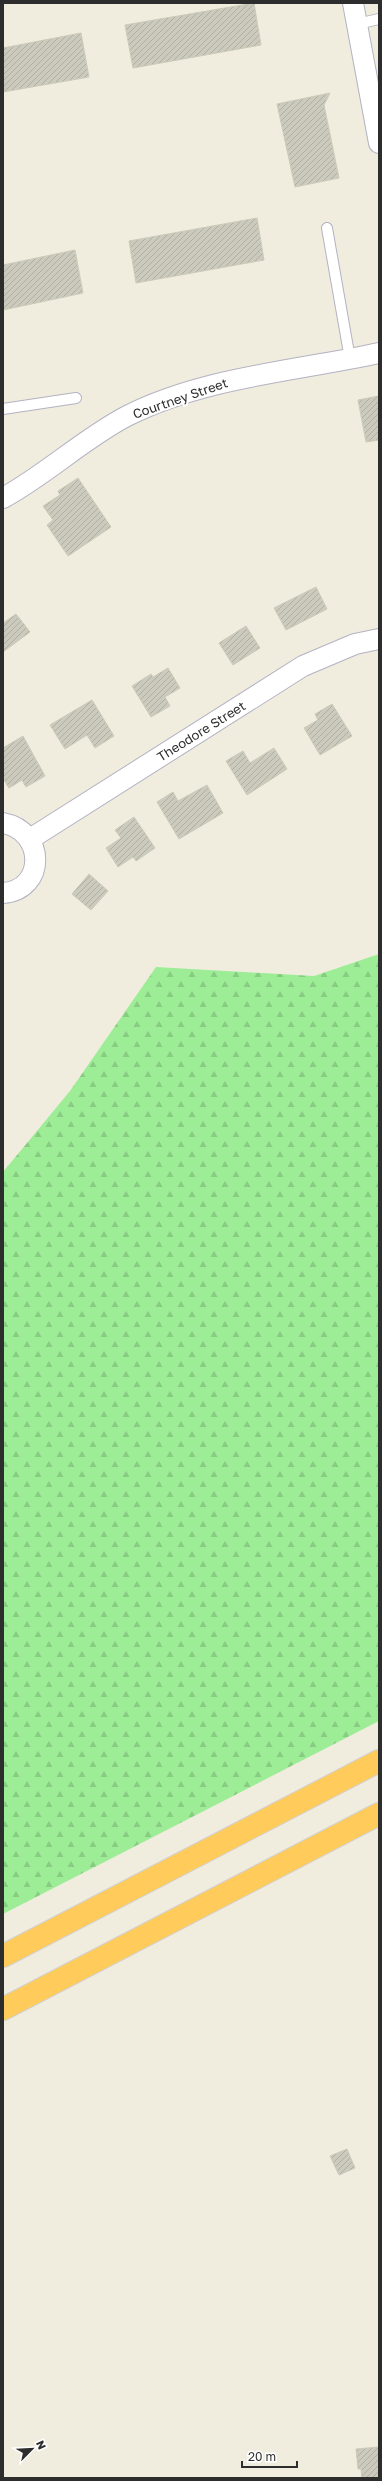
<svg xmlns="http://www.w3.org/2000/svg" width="382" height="2481" viewBox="0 0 382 2481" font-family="'Golos Text',sans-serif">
<defs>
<pattern id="forest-firs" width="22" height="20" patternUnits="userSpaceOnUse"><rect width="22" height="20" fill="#9dec96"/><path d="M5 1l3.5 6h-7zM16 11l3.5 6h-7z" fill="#88cb82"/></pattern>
<pattern id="building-hatch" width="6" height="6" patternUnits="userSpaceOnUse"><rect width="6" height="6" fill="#cbcabd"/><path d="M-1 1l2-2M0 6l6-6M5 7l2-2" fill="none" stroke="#afaea3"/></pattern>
</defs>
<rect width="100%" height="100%" fill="#f0eddf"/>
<path fill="url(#forest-firs)" d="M379,954V1721L3,1914V1172L70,1091L156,967L314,976Z"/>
<path fill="url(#building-hatch)" stroke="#cccab7" d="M254,3L261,45L133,68L125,25Z
M81,33L89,77L3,92V48Z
M330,93L324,105L339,178L295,187L277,104Z
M257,218L264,260L136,283L129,241Z
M75,250L83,293L3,310V265Z
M379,396V440L366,442L358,400Z
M78,478L111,527L68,556L47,525L53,520L43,506L60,495L58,491Z
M316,587L327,609L286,630L274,608Z
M16,614L30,632L3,652V623Z
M246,626L260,648L233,665L219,643Z
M168,668L180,688L165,697L170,706L151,717L132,686L151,674L153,677Z
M92,700L114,736L95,748L87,735L65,749L50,725Z
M332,704L352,736L320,755L304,728L318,720L315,714Z
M23,736L45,776L26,787L22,780L9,788L3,778V748Z
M274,748L287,769L247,795L226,761L243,751L250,763Z
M207,785L223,813L179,839L157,802L173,792L178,801Z
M134,817L155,848L136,861L133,857L118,867L106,848L121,838L115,830Z
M89,874L108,891L91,910L72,894Z
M347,2149L355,2168L339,2175L330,2156Z
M379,2447V2478H362L361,2469H358L356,2449Z"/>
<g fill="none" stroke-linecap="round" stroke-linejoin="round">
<defs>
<path id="lane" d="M357,24L379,19
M327,228L350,359
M3,409L76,398"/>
<path id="street" d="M353,3L379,143
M3,498C47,474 83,439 127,416C204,377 296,371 379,353
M3,823C46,831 46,890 3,893
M30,839L303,666L355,644L379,639"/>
<path id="highway" d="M3,1956L379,1761
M3,2009L379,1814"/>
</defs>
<use href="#lane" stroke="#b3b2c2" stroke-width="12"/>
<use href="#street" stroke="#b3b2c2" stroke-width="22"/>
<use href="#highway" stroke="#d1d1d1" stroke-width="24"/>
<use href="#lane" stroke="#fff" stroke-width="10"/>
<use href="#street" stroke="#fff" stroke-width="20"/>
<use href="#highway" stroke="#ffcb5b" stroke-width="22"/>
</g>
<g text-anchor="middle" stroke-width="4" stroke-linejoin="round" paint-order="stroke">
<g font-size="13" fill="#2d2d2d" stroke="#fff">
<text transform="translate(180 398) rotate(-19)" y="5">Courtney Street</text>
<text transform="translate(201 731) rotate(-32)" y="5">Theodore Street</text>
</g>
</g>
<rect width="382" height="2481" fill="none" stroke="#2d2d2d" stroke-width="8"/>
<g transform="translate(32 2449) rotate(66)" stroke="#ffffff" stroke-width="3" paint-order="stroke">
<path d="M0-3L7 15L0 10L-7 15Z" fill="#2d2d2d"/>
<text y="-6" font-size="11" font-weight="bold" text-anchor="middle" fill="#2d2d2d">N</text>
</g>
<path d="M242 2461v6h55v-6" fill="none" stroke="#2d2d2d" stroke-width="2"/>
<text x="248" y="2461" font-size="12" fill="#2d2d2d" stroke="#ffffff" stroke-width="3" paint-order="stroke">20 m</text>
</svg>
